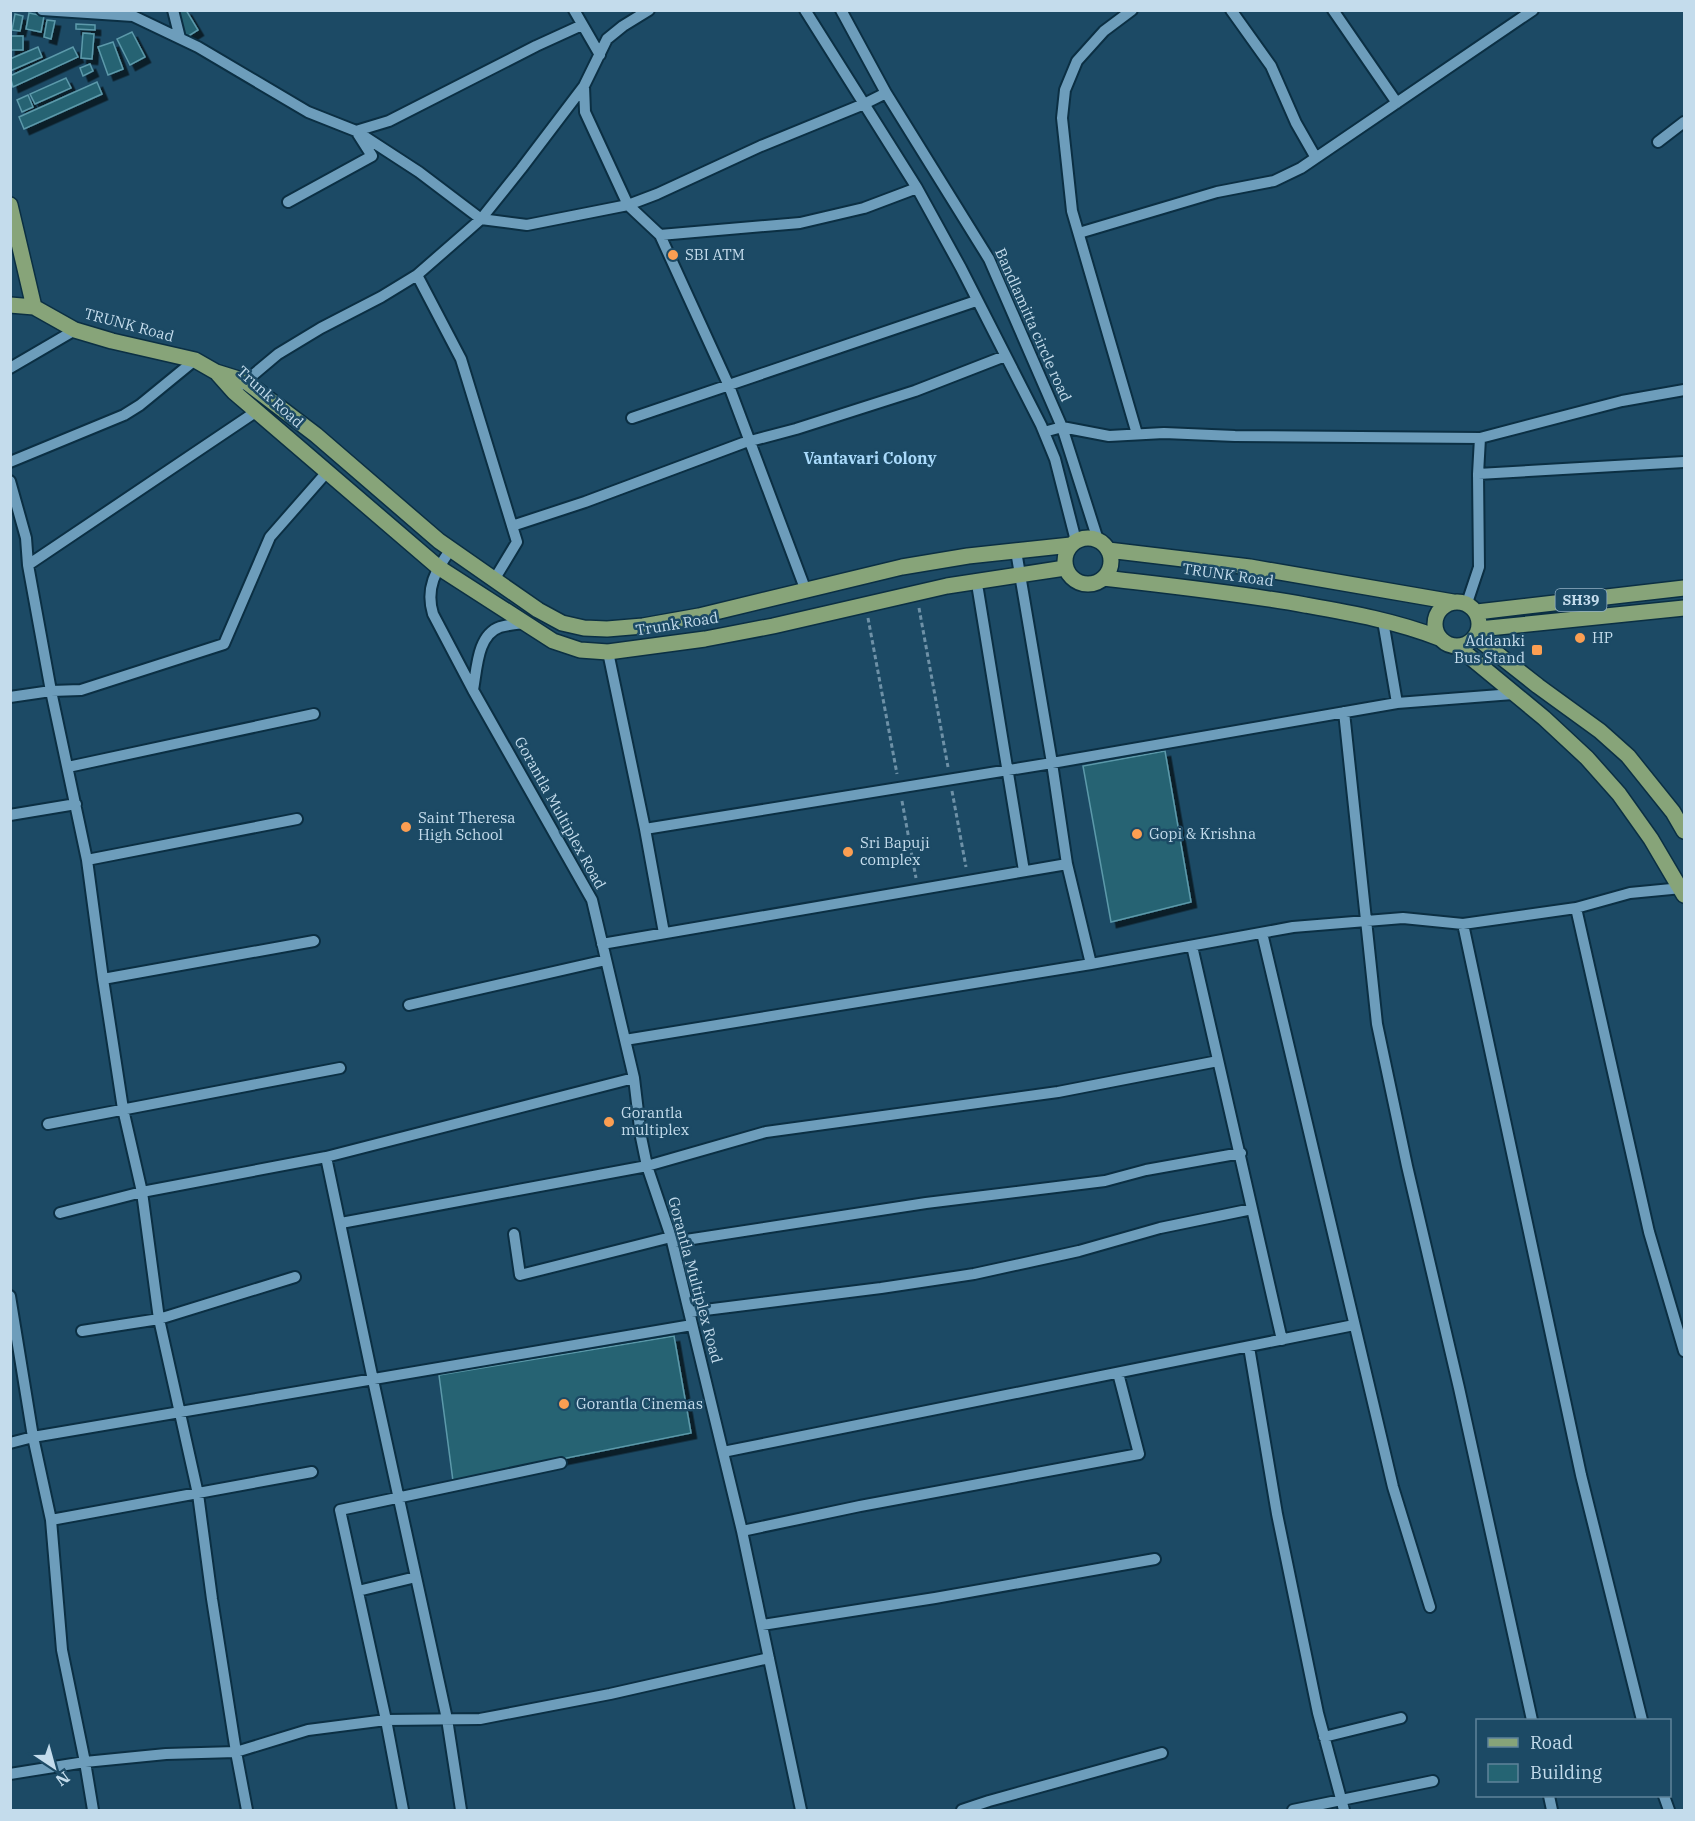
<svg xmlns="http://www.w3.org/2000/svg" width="1695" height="1821" viewBox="0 0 1695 1821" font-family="'IBM Plex Serif',serif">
<defs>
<filter id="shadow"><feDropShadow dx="5.5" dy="5.5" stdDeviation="0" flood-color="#0009"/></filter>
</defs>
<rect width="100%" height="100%" fill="#1c4a65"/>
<path fill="#256473" stroke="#5c99aa" stroke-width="1.5" filter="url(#shadow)" d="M169,10H186L198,30L187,37Z
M29,13L44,16L41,32L26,29Z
M15,14L23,16L20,31L12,30Z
M47,20L55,21L51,39L44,37Z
M76,24L95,25V30L76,29Z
M132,32L145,57L130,65L117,39Z
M83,33L94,34L92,59L81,58Z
M10,36H23V50H10Z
M113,42L123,69L108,75L98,47Z
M38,47L42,57L10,71V59Z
M73,47L78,57L13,87L10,76Z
M90,64L93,71L83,76L80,68Z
M66,78L71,88L35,104L30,94Z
M97,82L102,94L24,129L19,117Z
M28,95L33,107L22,112L17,100Z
M1165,751L1191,902L1111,922L1083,766Z
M674,1336L691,1433L453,1481L439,1375Z"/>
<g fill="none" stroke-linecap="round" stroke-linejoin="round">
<defs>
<path id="minor" d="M42,10L133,16L198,47L308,112L356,131L389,121L536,46L582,25
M173,10L180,38
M574,10L600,55
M805,10L917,188L961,268L1041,425L1055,459L1076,541
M841,10L886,93L989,259L1062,427L1098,540
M1132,10L1104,31L1077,61L1065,90L1062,118L1072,211L1137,434
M1231,10L1271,66L1296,123L1316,158
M1333,10L1397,103
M584,86L585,112L628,205L660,235L800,223L864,208L917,188
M356,131L419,172L481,219L527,225L628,205L657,194L761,146L864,104L886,93
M1658,142L1684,122
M288,202L372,156L358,134
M1079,233L1217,192L1274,181L1301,168L1533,10
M660,235L729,386L806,591
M417,275L461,359L517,542L494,580
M10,368L75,330
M241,385L278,354L321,328L381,297L417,275L464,234L481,219L521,169L584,86L607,39L623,26L649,10
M632,418L976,301
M1044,432L1062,427L1109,436L1164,433L1235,436L1480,438L1622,401L1684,390
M1480,438L1478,474L1684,462
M10,462L124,415L140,405L195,360
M10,481L26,538L28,565L51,691L10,697
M512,526L585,502L743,443L796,429L915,391L1005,356
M451,549C436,570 425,588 433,614L473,690L592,900L634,1078L641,1137L647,1166L671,1237L742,1531L801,1810
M1016,551L1052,763L1067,864L1091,964
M28,565L257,411
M978,590L1024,871
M1467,603L1479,567L1478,474
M1383,621L1397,703
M608,652L645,829L664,933
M473,690C477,669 477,635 500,627C507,625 516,624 524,623
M1344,712L1377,1024L1407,1166L1459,1388L1532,1720
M68,767L314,714
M10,815L76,804
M645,829L1052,763L1397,703L1513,694
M87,860L297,819
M1576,908L1649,1232L1684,1351
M1463,924L1581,1475L1642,1720
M1262,933L1393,1487L1430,1607
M602,944L1067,864
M1192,946L1282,1340
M103,979L314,941
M409,1005L606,960
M625,1040L1091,964L1293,927L1403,918L1463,924L1576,908L1630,893L1682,888
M48,1124L340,1068
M326,1157L373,1380L447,1719L461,1810
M60,1213L142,1192L326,1157L634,1078
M341,1223L647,1166L766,1132L1058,1092L1218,1061
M514,1234L520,1275L671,1237
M673,1242L926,1203L1105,1181L1146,1170L1241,1153
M10,1296L33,1437L51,1520L62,1650L85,1762L93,1810
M689,1312L881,1288L974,1274L1079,1251L1160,1228L1252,1209
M82,1331L159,1319L295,1277
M1249,1347L1277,1514L1318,1713L1344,1810
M10,1443L33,1437L692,1325
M723,1452L1354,1325
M51,1520L312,1472
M742,1531L860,1506L1139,1454L1118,1373
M358,1591L416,1577
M762,1625L935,1598L1155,1559
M1324,1737L1401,1718
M10,1774L85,1762L166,1754L236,1752L308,1730L386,1720L480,1719L610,1694L769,1658
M1549,1796L1552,1810
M1664,1796L1669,1810
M247,1810L236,1752L212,1599L198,1494L159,1319L142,1192L123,1109L103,979L87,860L51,691L81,690L224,644L270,537L327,472
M403,1810L386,1720L340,1510L561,1463
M962,1810L989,1801L1162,1753
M1293,1810L1433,1781"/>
<path id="major" d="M10,205L34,307
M10,305L34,307L75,330L112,341L195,360L216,372L245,381L316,435L439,541L538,610L562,623L584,628L607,629L643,626L699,616L902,567L968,556L1071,545
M218,374L234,392L438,567L553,641L580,650L608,652L705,639L773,626L947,586L1065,568
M1065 561a23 23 0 1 1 46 0a23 23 0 1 1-46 0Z
M1108,550L1250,567L1453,602
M1104,578C1172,586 1239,593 1305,605C1350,613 1396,621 1439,638
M1435 624a22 22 0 1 1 44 0a22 22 0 1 1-44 0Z
M1477,612L1684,588
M1479,629L1684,608
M1476,637L1538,686L1600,731L1628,756L1673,812L1684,831
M1458,647L1544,718L1587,758L1619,794L1651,839L1684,895"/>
</defs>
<use href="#minor" stroke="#0b2f43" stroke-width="14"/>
<use href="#major" stroke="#0b2f43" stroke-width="18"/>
<path stroke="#6e91a7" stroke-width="3" stroke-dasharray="4.5 3" stroke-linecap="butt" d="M919,608L948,767
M868,618L897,774
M952,791L966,867
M902,801L916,878"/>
<use href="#minor" stroke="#6d9dbb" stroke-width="10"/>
<use href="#major" stroke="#87a479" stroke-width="15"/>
</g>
<g fill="#fb9e52" stroke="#1c4a65" stroke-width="2">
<circle cx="673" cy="255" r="6"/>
<circle cx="1580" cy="638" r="6"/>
<rect x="1531" y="644" width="12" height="12" rx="3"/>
<circle cx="406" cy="827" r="6"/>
<circle cx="1137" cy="834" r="6"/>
<circle cx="848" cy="852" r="6"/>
<circle cx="609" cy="1122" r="6"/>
<circle cx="564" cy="1404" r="6"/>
</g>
<g text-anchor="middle" stroke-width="5" stroke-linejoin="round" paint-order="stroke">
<rect fill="#1c4a65" stroke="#92b0c4" stroke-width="1.5" x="1555.5" y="589" width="51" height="22" rx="4.5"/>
<g font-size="14" font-weight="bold" fill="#c4dcec">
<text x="1581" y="605">SH39</text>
</g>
<g font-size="15" fill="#c4dcec" stroke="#1c4a65" text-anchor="start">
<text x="685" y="260">SBI ATM</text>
<text x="1592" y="643">HP</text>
<text x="1525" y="646" text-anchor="end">Addanki<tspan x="1525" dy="17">Bus Stand</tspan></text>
<text x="418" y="823">Saint Theresa<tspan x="418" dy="17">High School</tspan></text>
<text x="1149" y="839">Gopi &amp; Krishna</text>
<text x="860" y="848">Sri Bapuji<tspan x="860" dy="17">complex</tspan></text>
<text x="621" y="1118">Gorantla<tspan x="621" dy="17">multiplex</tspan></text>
<text x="576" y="1409">Gorantla Cinemas</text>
</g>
<g font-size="15" fill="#c4dcec" stroke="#1c4a65">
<text transform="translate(129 325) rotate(15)" y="5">TRUNK Road</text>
<text transform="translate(1033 325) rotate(66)" y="5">Bandlamitta circle road</text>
<text transform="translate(270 397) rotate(42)" y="5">Trunk Road</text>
<text transform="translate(1228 575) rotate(8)" y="5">TRUNK Road</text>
<text transform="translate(677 624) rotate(-9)" y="5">Trunk Road</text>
<text transform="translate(560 813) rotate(61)" y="5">Gorantla Multiplex Road</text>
<text transform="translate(695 1280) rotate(75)" y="5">Gorantla Multiplex Road</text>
</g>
<g font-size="16" font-weight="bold" fill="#a9dafb" stroke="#1c4a65">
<text x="870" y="464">Vantavari Colony</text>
</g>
</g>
<rect width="1695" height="1821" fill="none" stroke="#c4dcec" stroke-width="24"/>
<rect x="1476" y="1719" width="195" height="78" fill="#1c4a65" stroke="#5f849b" stroke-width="1.5"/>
<rect x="1488" y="1738" width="30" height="9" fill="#87a479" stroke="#5f849b" stroke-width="1.5"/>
<text x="1530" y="1749" font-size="18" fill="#c4dcec">Road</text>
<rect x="1488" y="1764" width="30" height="18" fill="#256473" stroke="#5f849b" stroke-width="1.5"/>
<text x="1530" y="1779" font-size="18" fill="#c4dcec">Building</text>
<g transform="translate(54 1767) rotate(144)" stroke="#1c4a65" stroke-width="4.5" paint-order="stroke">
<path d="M0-4.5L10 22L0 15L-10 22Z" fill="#c4dcec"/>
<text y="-9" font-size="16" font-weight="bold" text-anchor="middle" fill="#c4dcec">N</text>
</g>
</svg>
